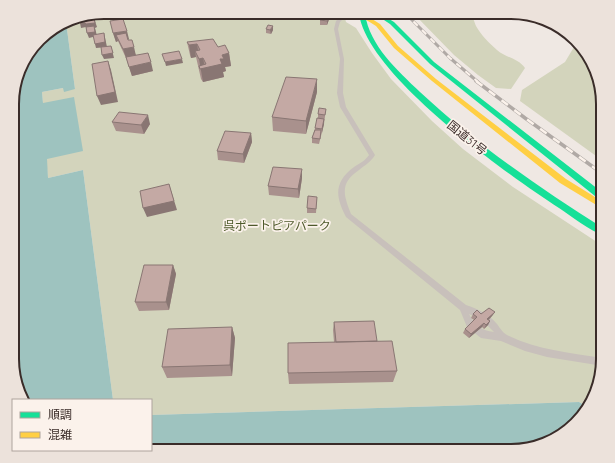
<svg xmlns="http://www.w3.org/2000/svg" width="615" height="463" viewBox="0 0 615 463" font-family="Quicksand,'Noto Sans JP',sans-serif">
<rect width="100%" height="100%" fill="#efe8e3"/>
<path fill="#d3d4bc" d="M413,13H468C473,16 474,21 476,26C481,35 489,43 497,50C506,58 518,58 525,68L511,89L496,88L478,75L454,55Z
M344,14L346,22L356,28L372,53L391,79L432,121L463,149L513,187L603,246V365L586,406L579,402L151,415V400H113L83,170L48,178L46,159L74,98L43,104L42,92L63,88L75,89L66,22L74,17Z
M577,42L594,64L603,104V161L520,101L522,90L565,62Z"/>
<path fill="#9ec3bf" d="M66,22L75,89L64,92L63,88L42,92L43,103L74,97L83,151L47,159L48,178L83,170L113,400H22L12,365L13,92L24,58L44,35Z
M579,402L586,406L580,419L551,442L511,451L96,450H151V415Z"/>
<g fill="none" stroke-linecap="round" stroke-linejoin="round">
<path fill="#c8c0bb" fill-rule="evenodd" d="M365,14H380L378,15L344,18L340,22L338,29L344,59L343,93L346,107L375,155C371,162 365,165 359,170C340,183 343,194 351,214L466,305C478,309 489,314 497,324C500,328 503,333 507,335C537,350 571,353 603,358V366L547,357L525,351L501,341L481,338L467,327L460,310L346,217C335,196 334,182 354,167C360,163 365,161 369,155L340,107L337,93L340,59L334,29L336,21L341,16ZM469,314L483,321L494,332C482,331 474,324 469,314Z"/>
<path fill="#16e098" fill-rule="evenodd" d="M359,14H365C370,46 397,70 420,92C476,144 538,187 603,228V235C590,231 571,216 559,208C507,174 368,76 359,14Z
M375,14H381L394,22L434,62L603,193V201L600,200L430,64L390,24Z"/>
<path fill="#ffcf43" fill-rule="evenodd" d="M360,14H364L380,24L398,46L436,79L566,179L603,202V209L560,183L432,81L394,48L376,26L360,16Z"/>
<defs>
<path id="rail-far1" d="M405,13L450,58L478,82"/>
<path id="rail" d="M476,81L525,118L603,174"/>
</defs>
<use href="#rail-far1" stroke="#b0a9a5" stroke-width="3"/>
<use href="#rail" stroke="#b0a9a5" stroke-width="3.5"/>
<use href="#rail-far1" stroke="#fbf2eb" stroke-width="2" stroke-dasharray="6" stroke-linecap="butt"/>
<use href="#rail" stroke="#fbf2eb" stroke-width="2.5" stroke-dasharray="8" stroke-linecap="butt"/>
</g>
<path fill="#a9918d" d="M331,14L327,25H320V20Z
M266,29L273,30L271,34L266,33Z
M113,33L129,39L128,40L136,55L153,71L132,76L126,58L118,41L116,42Z
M187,42L218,47L229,53L231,66L225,67L226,71L223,72L224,77L203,82L201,79L196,57L191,58L190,55Z
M317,92L306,134L273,131L272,117Z
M326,109L324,124L319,144L312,143V138L318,118V114Z
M112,122L150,124L144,134L116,131Z
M251,133L252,142L244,163L218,160L217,151Z
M302,178L299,198L269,195L268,186Z
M317,197L316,213H307V208Z
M173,265L176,274L169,310L139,311L135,302Z
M495,312L489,320L490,321L488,325L484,329L482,327L469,338L463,333L465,329L474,320L471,318L473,314H481Z
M334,322L377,341L397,371L393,382L289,384L288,373L334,342L333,330Z
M232,327L235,338L232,376L167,378L162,367Z"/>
<path fill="#897673" d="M330,14H331L327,25V21Z
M94,18L97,27L95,28L97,36L89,38L87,33L86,27L81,28L80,23H85Z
M273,26V30L271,34L270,30Z
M127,31L129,39L119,41L116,35L118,41L116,42L113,33Z
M104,33L107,47L96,48L95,44Z
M197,44L199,56L195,51L196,57L191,58L189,45Z
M111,46L114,58L104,59L102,55Z
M134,47L136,56L126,58L123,49Z
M229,53L231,66L225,67L226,71L223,72L224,77L203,82L199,59L203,58L205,68L220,59L222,55Z
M182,59L183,63L166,66L165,62Z
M108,61L111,70L118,102L101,105L97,96Z
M151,62L153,71L132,76L129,67Z
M317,79V92L306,134V121Z
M148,115L150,124L144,134L141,125Z
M324,119V124L322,133V129Z
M251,133L252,142L244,163L243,154Z
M302,169V178L299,198L298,189Z
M169,184L177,210L147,217L143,208Z
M173,265L176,274L169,310L166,302Z
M495,312L492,316L485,323L487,319Z
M490,321L488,325L484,329L486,325Z
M484,323L482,327L469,338L471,334Z
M232,327L235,338L232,376L230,365Z"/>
<path fill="#c4a9a4" stroke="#897673" d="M322,14H330L327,21L320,20Z
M94,18L95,23L86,24L85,23H80L79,21Z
M123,19L127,31L113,33L110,21Z
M268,25L273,26L270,30L266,29Z
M94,26L95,32L87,33L86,27Z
M104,33L105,42L95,44L93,35Z
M126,33L128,40H132L134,47L123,49L116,35Z
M213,39L218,47L225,45L229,53L222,55L224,59H220L222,64L200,69L199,66L206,64L203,58L199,59L195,51L200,50L197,44L189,45L187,42Z
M111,46L113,53L102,55L101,47Z
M179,51L182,59L165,62L162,54Z
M148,53L151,62L129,67L126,57Z
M108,61L115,92L97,96L92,64Z
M286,77L317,79L306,121L272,117Z
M319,108L326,109L325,115L318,114Z
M119,112L148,115L141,125L112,122Z
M317,118L324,119L322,129L315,128Z
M315,130H321L320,139L312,138Z
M225,131L251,133L243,154L217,151Z
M273,167L302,169L298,189L268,186Z
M169,184L174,201L143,208L140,191Z
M308,196L317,197L316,209L307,208Z
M144,265H173L166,302H135Z
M489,308L495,312L487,319L490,321L486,325L484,323L471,334L465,329L477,317L473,314L477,310L481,314Z
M374,321L377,341L336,342L334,322Z
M232,327L230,365L162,367L168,329Z
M392,341L397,371L288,373V343Z"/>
<g text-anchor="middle" stroke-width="3.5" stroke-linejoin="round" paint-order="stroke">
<g font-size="12" fill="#3a2c29" stroke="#fbf2eb">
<text transform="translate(467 138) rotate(39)" y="4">国道31号</text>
</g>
<g font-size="12" fill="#4e5a2b" stroke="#fbf2eb">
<text x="277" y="230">呉ポートピアパーク</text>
</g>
</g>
<path d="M0 0H615V463H0ZM104 19H511A85 85 0 0 1 596 104V359A85 85 0 0 1 511 444H104A85 85 0 0 1 19 359V104A85 85 0 0 1 104 19Z" fill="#ece2db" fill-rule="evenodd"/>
<path fill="none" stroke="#3a2c29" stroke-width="2" d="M104 19H511A85 85 0 0 1 596 104V359A85 85 0 0 1 511 444H104A85 85 0 0 1 19 359V104A85 85 0 0 1 104 19Z"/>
<rect x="12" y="399" width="140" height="52" fill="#fbf2eb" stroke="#aea39d"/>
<rect x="20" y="412" width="20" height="6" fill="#16e098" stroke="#aea39d"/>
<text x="48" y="419" font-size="12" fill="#3a2c29">順調</text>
<rect x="20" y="432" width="20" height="6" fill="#ffcf43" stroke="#aea39d"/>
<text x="48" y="439" font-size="12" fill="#3a2c29">混雑</text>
</svg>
